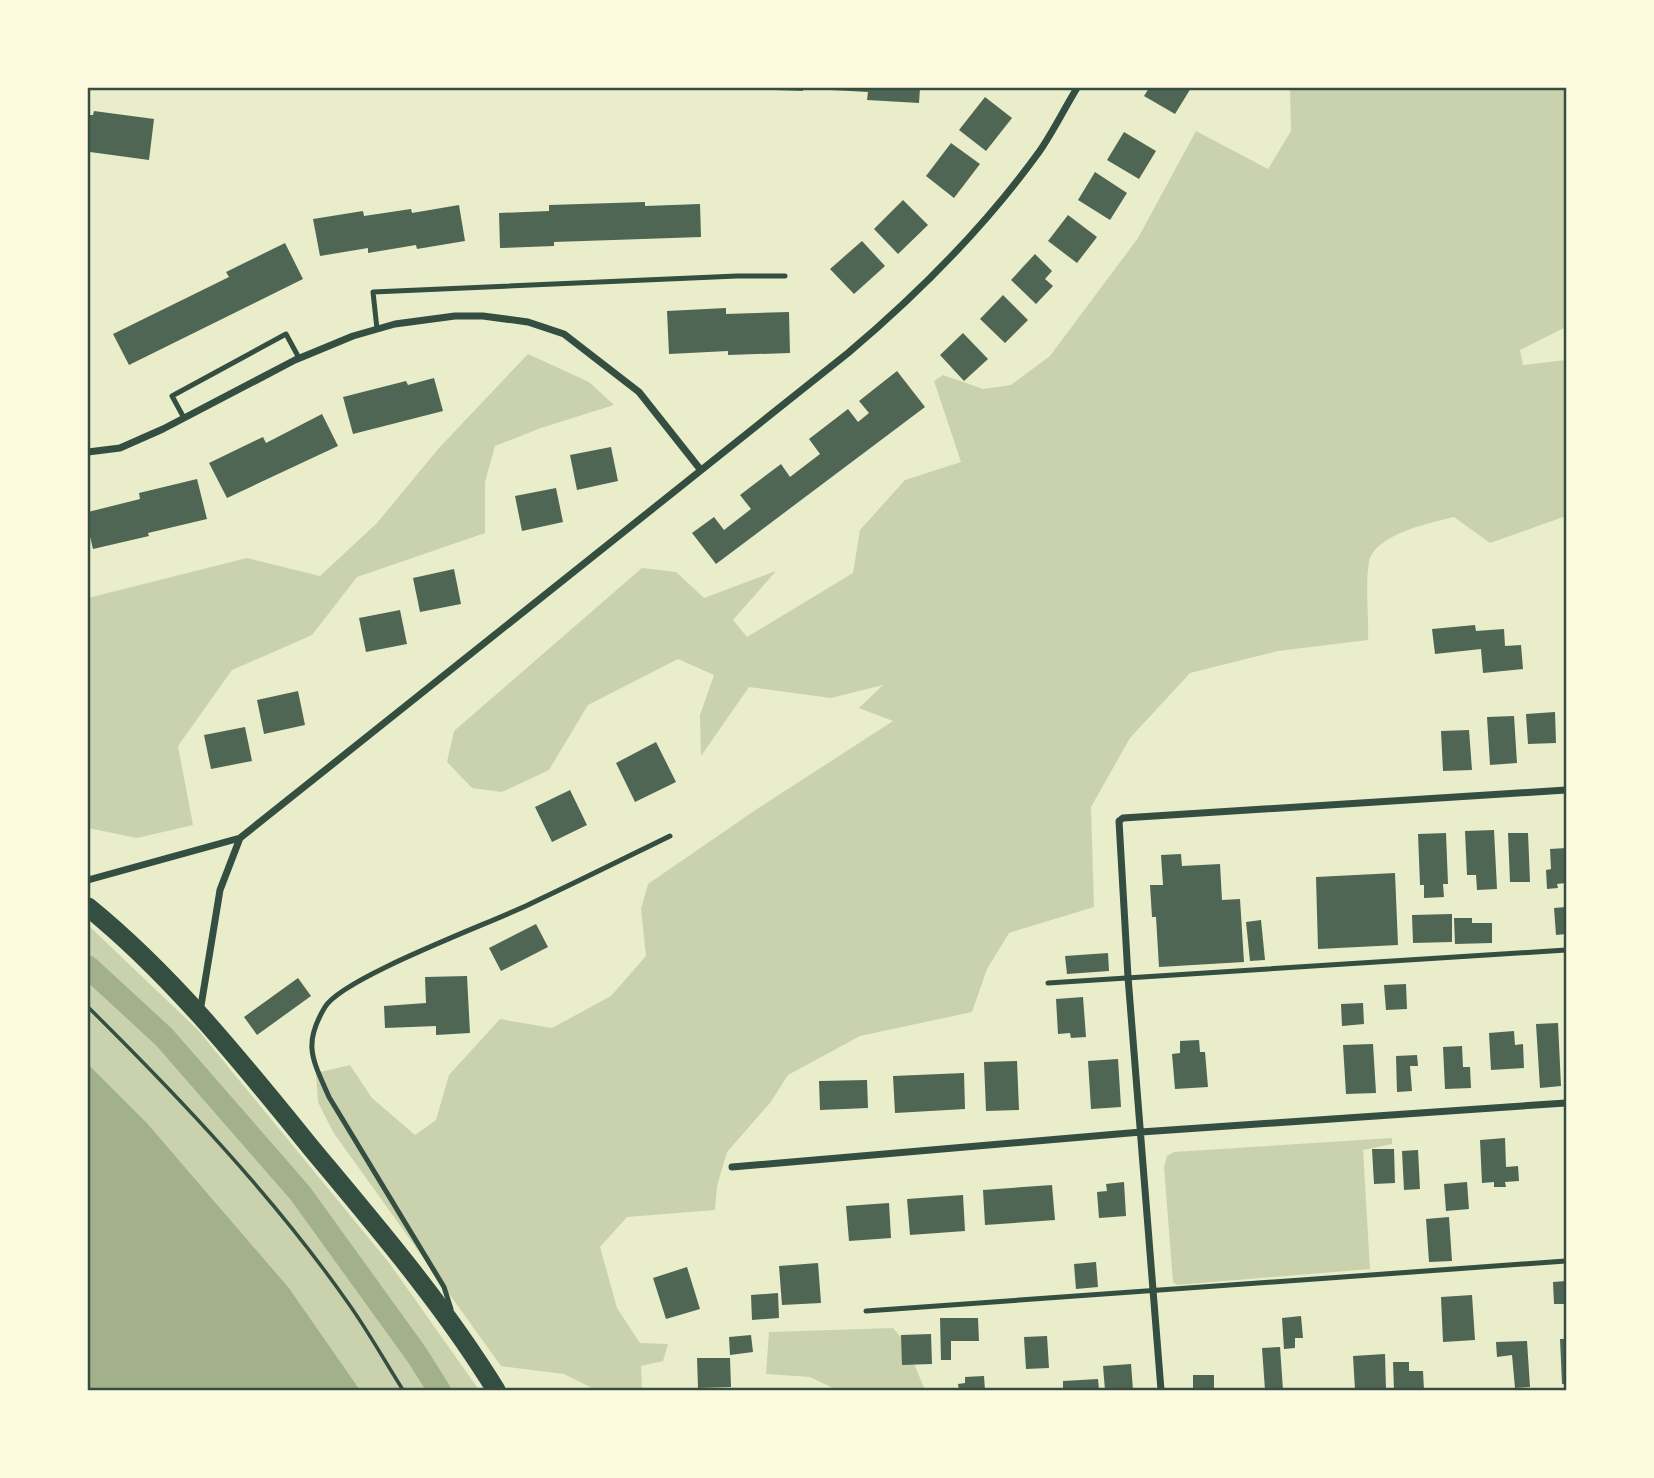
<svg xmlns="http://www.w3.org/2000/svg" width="1654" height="1478" viewBox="0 0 1654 1478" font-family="Poppins,sans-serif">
<rect width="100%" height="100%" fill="#e9edc9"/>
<path fill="#cad2ad" d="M1290,88H1566V327L1520,350L1523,365L1566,360V516L1490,543L1454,517C1430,523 1375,534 1369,562C1365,584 1369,617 1368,640L1278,651L1190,673L1130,738L1091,807L1094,907L1009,933L987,969L972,1012L860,1036L788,1075L770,1103L727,1152L717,1186L715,1210L627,1217L600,1247L617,1308L640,1343L668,1344L663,1361L641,1366L642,1390H596L564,1374L501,1366L333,1132L318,1102L316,1073L350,1065L372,1098L415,1135L436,1120L449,1075L500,1019L552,1028L611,996L646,956L641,909L648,884L754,811L893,721L859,708L883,685L831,698L749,687L701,756L700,715L714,675L678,659L588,705L549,770L502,792L472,788L447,762L454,731L642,568L676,572L704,598L776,571L733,620L747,637L853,573L860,530L905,480L961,462L934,381L943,375L983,389L1011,385L1050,356L1138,238L1196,131L1268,169L1291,131Z
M528,354L589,382L614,405L541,428L495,446L485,482V533L357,577L312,635L232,670L178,746L193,825L137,838L88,828V598L247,558L320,576L377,523L439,448Z
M88,925L198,1030L390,1264L479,1390H360L289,1288L147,1123L88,1064Z
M1392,1138V1144L1363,1150L1370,1269L1177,1285L1173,1282L1164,1167L1167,1156L1174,1152Z
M893,1328L905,1342L925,1390H837L810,1377L766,1374L769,1332Z"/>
<path fill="#a3b18a" d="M88,1064L147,1123L289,1288L360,1390H88Z"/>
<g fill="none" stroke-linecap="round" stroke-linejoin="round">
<path stroke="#a3b18a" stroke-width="23" d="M88,967L164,1037L300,1193L417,1355L439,1390"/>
</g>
<path fill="#4f6655" d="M775,88H803V91L775,90Z
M831,88H920L919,103L867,100L868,92L831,90Z
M1149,88H1191L1175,114L1144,96Z
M985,97L1012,118L986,151L959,130Z
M94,111L154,119L149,160L90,152V156L88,155V115H93Z
M1124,132L1156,151L1139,179L1107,160Z
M951,143L980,164L954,198L926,176Z
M1095,172L1127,193L1110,220L1078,200Z
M903,200L928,225L898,254L874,229Z
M645,202V206L700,204L701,237L554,242V246L500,248L499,213L549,211V205Z
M459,205L465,241L417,249L416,245L368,253V248L320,256L313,219L363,211L364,216L411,209L412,213Z
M1068,215L1097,237L1077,263L1048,241Z
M862,241L885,266L854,294L830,269Z
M285,243L303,279L129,365L113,334L229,277L226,272Z
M1035,254L1052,271L1045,279L1053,286L1036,304L1011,280Z
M1003,295L1028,320L1005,343L980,319Z
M726,308V314L789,312L790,353L728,355V351L669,354L667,311Z
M963,333L988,359L964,381L940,355Z
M897,371L925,407L716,564L692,533L714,517L724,530L751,509L740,495L781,464L790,477L820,454L809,439L848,409L858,422L869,413L859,401Z
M434,378L443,411L353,434L343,397L406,381L408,385Z
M322,414L338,446L227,498L209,463L263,437L266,443Z
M611,447L618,481L577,490L570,455Z
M197,479L207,519L148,533L149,536L93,549L88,528V512L140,499L139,493Z
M556,488L563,522L522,531L515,496Z
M454,569L461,604L420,612L413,578Z
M400,610L407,644L366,652L359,618Z
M1475,625L1476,631L1504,629L1505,646L1521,645L1523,669L1483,673L1481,649L1435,654L1432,629Z
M298,691L305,725L264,734L257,700Z
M1555,712L1556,743L1528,744L1526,714Z
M1514,716L1517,763L1490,765L1487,717Z
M245,727L252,761L211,769L204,735Z
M1469,730L1472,770L1443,771L1441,731Z
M656,742L676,782L635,802L616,763Z
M570,790L587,825L552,842L535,807Z
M1494,830L1497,889L1477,890L1476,875H1467L1465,831Z
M1446,833L1448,884H1443L1444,897L1424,898V885H1420L1418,834Z
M1508,833H1528L1530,882H1510Z
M1566,848V883L1557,884L1558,888L1547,889L1546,870L1551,869L1550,849Z
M1181,854L1182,866L1220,864L1222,900L1240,899L1244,962L1159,967L1156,917H1152L1150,885H1163L1161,855Z
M1395,873L1398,945L1318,949L1316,877Z
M1566,907V934L1556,935L1554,908Z
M1452,914V942L1413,943L1412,915Z
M1454,918H1472V923H1492V943L1455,944Z
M1261,920L1265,960L1250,961L1246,922Z
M536,924L548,947L501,971L489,948Z
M1108,953L1109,971L1067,974L1065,956Z
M467,976L470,1033L436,1035V1026L385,1028L384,1006L426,1003L425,977Z
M298,978L311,996L257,1035L244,1017Z
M1406,984L1407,1009L1386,1010L1384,985Z
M1083,997L1086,1037L1071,1038L1070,1033L1058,1034L1056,999Z
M1363,1003L1364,1024L1342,1026L1341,1004Z
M1558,1023L1561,1086L1540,1088L1536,1024Z
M1514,1031L1515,1045L1523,1044L1524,1068L1491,1070L1489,1033Z
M1199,1040L1200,1052H1205L1208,1087L1175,1089L1172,1054L1180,1053V1041Z
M1373,1044L1376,1093L1346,1094L1343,1045Z
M1462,1046L1463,1067H1470L1471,1088L1445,1089L1443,1047Z
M1417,1055L1418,1066H1410L1412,1091L1397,1092L1396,1056Z
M1118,1059L1121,1107L1091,1109L1088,1061Z
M1017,1061L1019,1110L986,1111L984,1062Z
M964,1073L965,1109L895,1113L893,1076Z
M867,1080L868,1108L820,1110L819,1081Z
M1505,1138L1506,1167L1518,1166L1519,1181L1505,1182L1506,1187H1494V1182L1482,1183L1480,1140Z
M1372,1149H1394L1395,1183L1374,1184Z
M1418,1150L1420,1189L1404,1190L1402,1151Z
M1124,1182L1126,1216L1099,1218L1097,1192L1107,1191L1106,1184Z
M1467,1182L1469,1209L1446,1211L1444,1184Z
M1052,1185L1055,1220L985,1225L983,1190Z
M963,1195L965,1231L910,1235L907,1199Z
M889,1203L891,1238L849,1241L846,1206Z
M1449,1217L1452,1261L1429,1262L1426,1219Z
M1096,1262L1098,1287L1076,1289L1074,1264Z
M818,1263L821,1303L782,1305L779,1266Z
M687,1267L700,1309L666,1319L653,1278Z
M1566,1281V1304H1554L1553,1282Z
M778,1293L779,1318L752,1320L751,1295Z
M1472,1295L1475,1340L1443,1342L1441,1297Z
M1301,1316L1303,1338H1295V1348L1284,1349L1282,1318Z
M940,1318H978L979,1341H951V1360H941Z
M931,1334L932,1364L902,1365L901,1335Z
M751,1335L753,1352L730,1355L729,1337Z
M1047,1336L1049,1368L1026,1369L1024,1337Z
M1560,1339H1566V1384H1562Z
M1527,1341L1530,1387L1515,1388L1512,1355L1497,1357L1496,1342Z
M1280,1347L1283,1390H1265L1262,1348Z
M1385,1354L1386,1390H1355L1353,1356Z
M697,1358H730L731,1387L698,1388Z
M1393,1362H1409V1371H1423L1424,1390H1394Z
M1131,1364L1133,1390H1105L1103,1366Z
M1193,1375H1214V1390H1193Z
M984,1376L985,1390H959L958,1384L965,1383V1377Z
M1098,1379L1099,1390H1063V1381Z"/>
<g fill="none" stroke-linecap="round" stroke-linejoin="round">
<path stroke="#344e41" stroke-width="3.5" d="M88,1007C178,1096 273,1196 346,1300C367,1329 384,1360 403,1390"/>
<path stroke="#344e41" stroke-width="5" d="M377,329L373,292L737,276H785
M184,418L172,396L286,334L299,358
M1048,983L1566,950
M451,1309L444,1287L329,1097C313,1060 302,1045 325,1007C343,977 491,923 530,904C577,882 623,859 670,836
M866,1311L1566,1261"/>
<path stroke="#344e41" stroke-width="7" d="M88,452L120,448L163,429L295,360L353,336L395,324L455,316H483L528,322L564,334L639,392L700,469
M88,880L240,838L848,353C919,293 984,228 1039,152C1053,132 1064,109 1077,88
M200,1012L220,890L240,838
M732,1167L1141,1132L1566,1103
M1161,1390L1128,977L1119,821L1123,818L1566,790"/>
<path stroke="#344e41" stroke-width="19" d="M88,907C173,976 243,1064 312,1149C377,1227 443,1304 496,1390"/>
</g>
<rect width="1654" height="1478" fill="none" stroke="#fefae0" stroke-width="178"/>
<rect x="89" y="89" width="1476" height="1300" fill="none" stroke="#344e41" stroke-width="2.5"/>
</svg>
